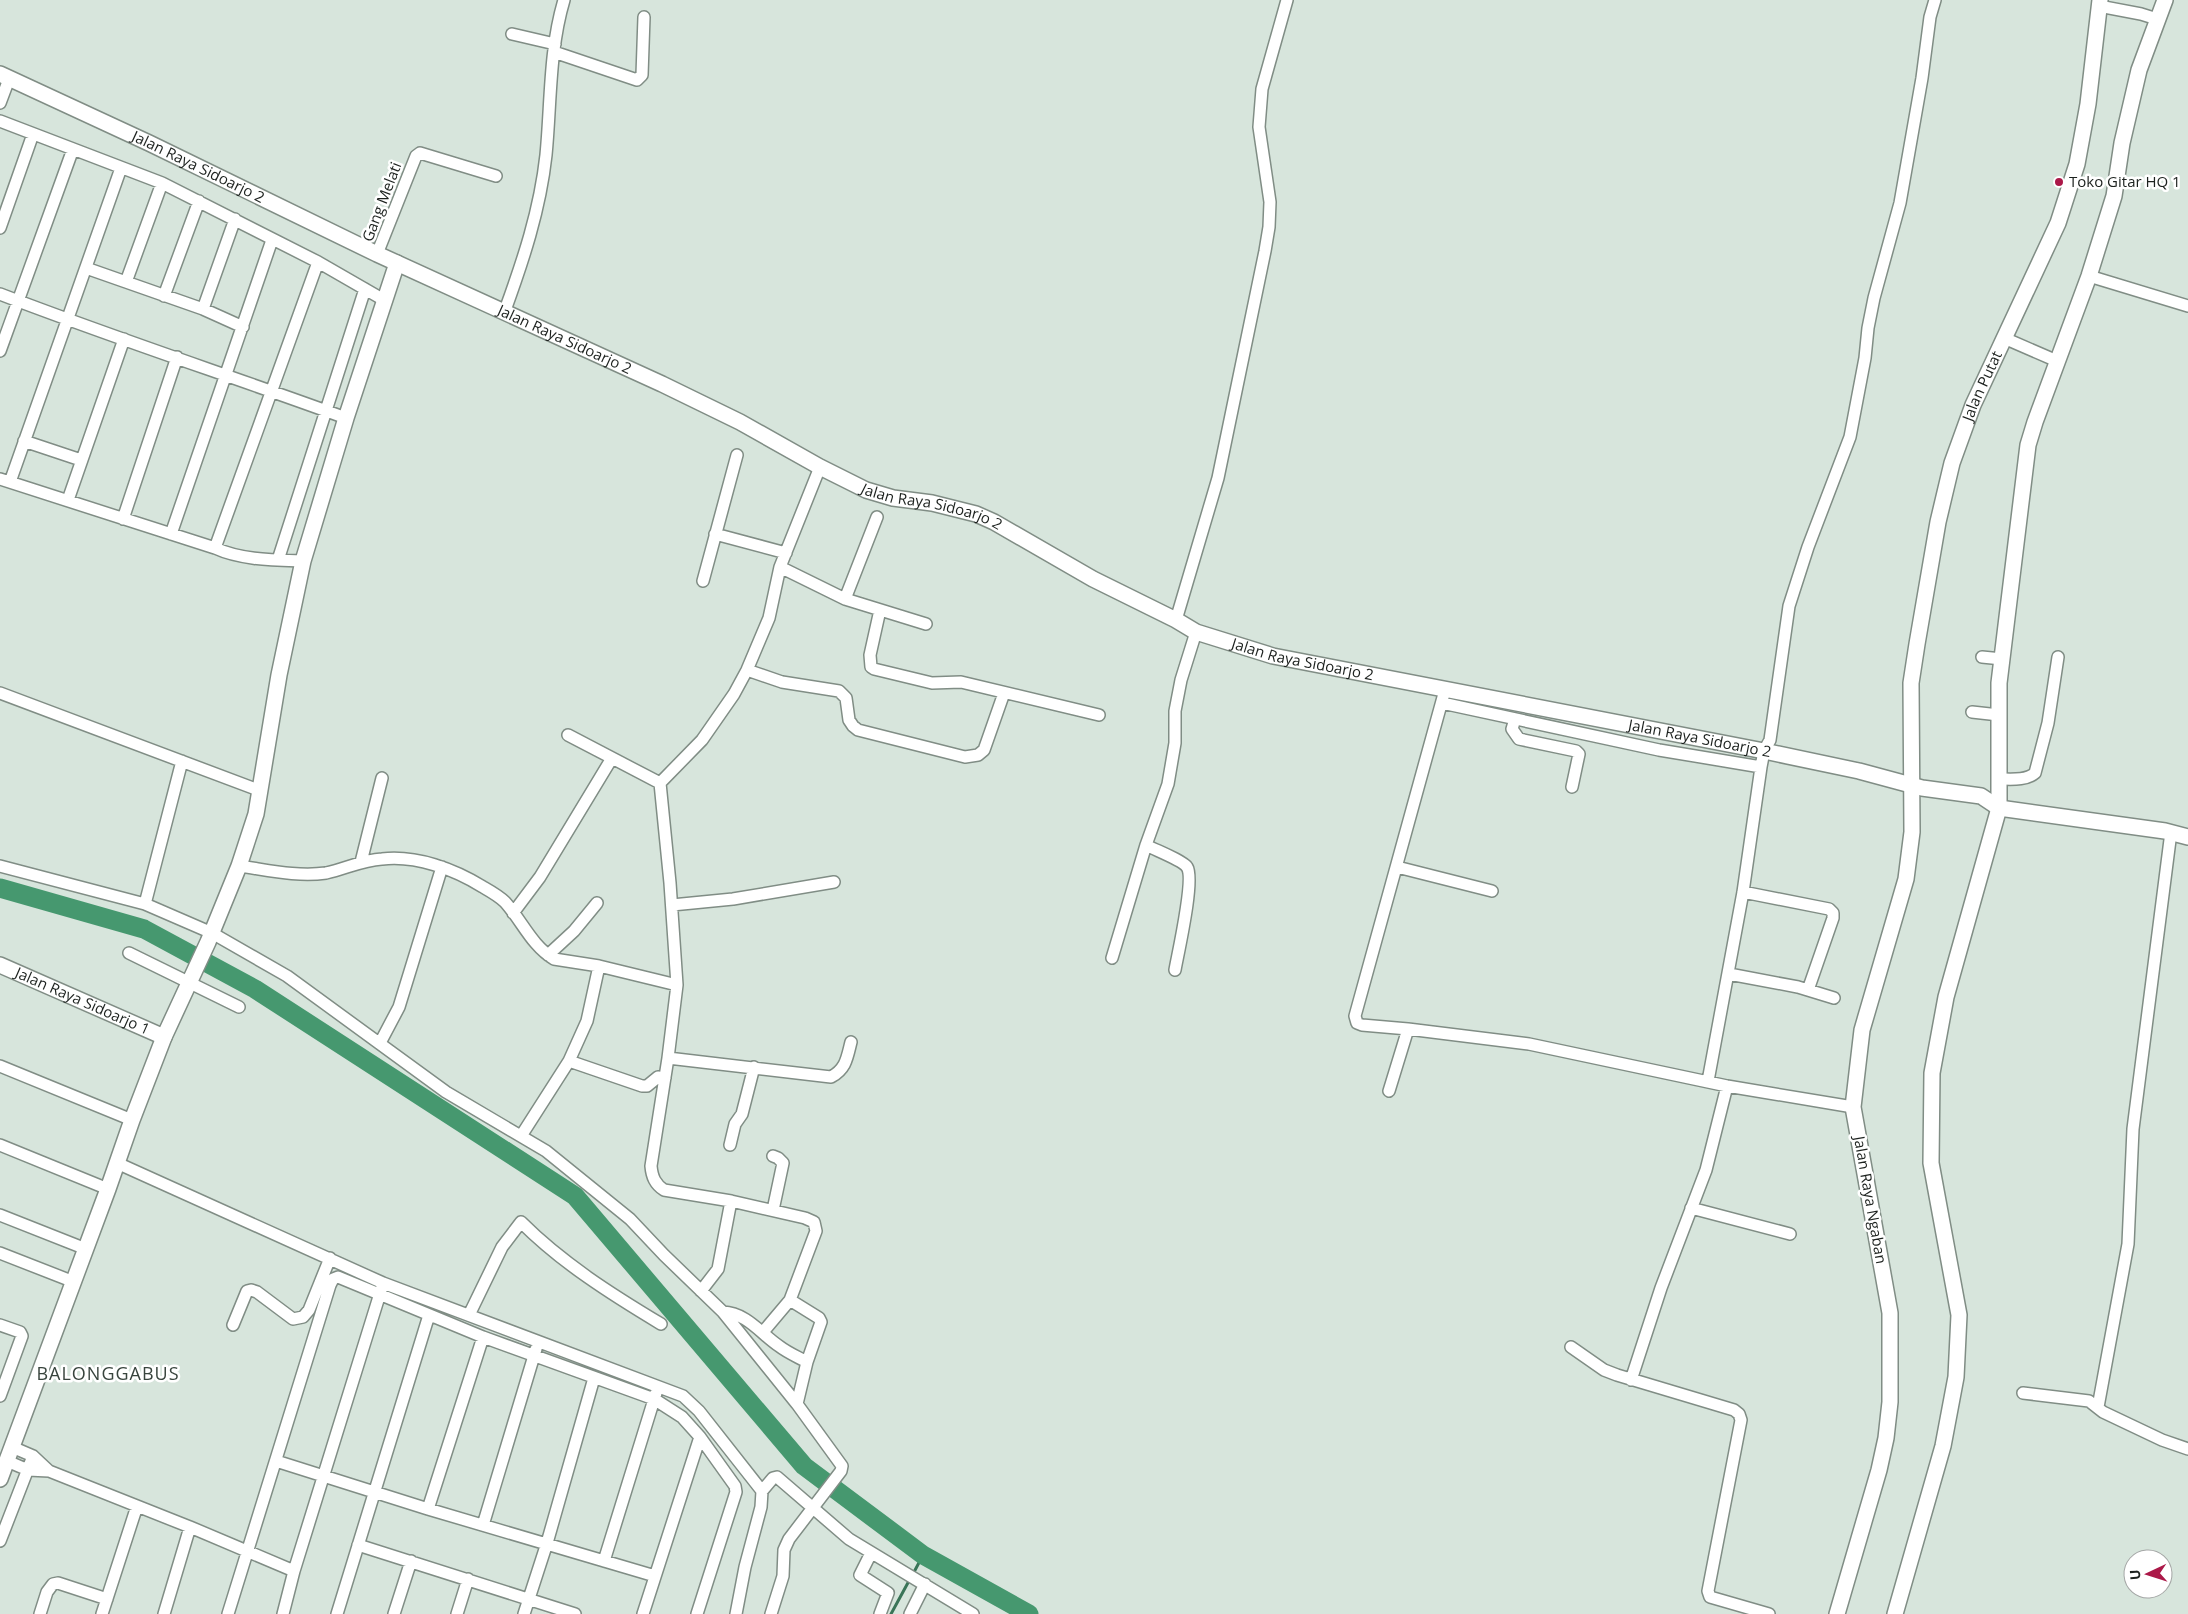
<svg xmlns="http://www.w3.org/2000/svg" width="2188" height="1614" viewBox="0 0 2188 1614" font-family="'Open Sans',sans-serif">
<rect width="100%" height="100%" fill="#d7e5dc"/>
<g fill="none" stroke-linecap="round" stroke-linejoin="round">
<path stroke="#397457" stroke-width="3" d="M913,1574L923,1555
M891,1614L910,1579"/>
<path stroke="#46986f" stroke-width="19" d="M0,888L144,929L255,989L575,1196L804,1466L923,1555L1029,1614"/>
<defs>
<path id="minor" d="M2099,6L2141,14L2157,19
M512,34L555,44
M554,52L637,80L642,75L644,17
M0,103L9,79
M0,121L162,183L318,262L384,300
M0,228L33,134
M377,254L416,156L420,153L496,176
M86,268L203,309L243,327
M2089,276L2188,306
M126,282L162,183
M0,294C114,338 231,376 346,418
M164,296L199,201
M203,309L235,219
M504,313C523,261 540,210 546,155C551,104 549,50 564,0
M2004,338L2057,361
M0,351L73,149
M24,441L81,460
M0,479L215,548C241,560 274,560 303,561
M10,482L121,168
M68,500L124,339
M877,517L845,599L926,624
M123,519L177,357
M171,534L272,240
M715,534L786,553
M215,548L318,262
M278,560L365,289
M780,567L845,599
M703,581L737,455
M880,610L870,655L871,667L874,669L932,683L961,682L1099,715
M1176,620L1218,478L1265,251L1269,227L1270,202L1259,127L1262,89L1287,0
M1982,657L2002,659
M747,670L782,682L839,691L846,698L849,720L853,726L858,730L965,757L978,755L984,750L1004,693
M1445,690L1355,1016L1357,1023L1362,1025L1408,1029L1529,1044L1727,1086L1853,1107
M0,693L261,791
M1442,703L1659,750L1761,767
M1972,712L1999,715
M1515,719L1512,729L1519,739L1576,751L1579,754L1572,787
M568,735L660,783
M1998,779C2010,779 2026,781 2035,773L2048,723L2058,657
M1146,845C1155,850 1182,860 1187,867C1195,879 1178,953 1175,970
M361,862L382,778
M0,866L145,904L212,933L287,976L446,1092L546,1151L630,1219L664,1255L723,1312L797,1404L842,1466L841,1471L789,1539L784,1550L783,1576L771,1614
M239,866C268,870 297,877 326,873C345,869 362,860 382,859C416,855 454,869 483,887C490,891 499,896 505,902C522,921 532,946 554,959L599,966L677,985
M1397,867L1492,891
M1743,892L1829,909L1833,913V918L1808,990
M145,904L182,761
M672,905L733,899L834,882
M513,913L540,877L612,758
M129,953L239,1007
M548,955L574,931L597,903
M1112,958L1146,845L1168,784L1175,743V711L1181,680L1196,632
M1729,974L1798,987L1834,998
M380,1043L399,1007L442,867
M668,1058L831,1077C846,1069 847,1058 851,1042
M569,1061L642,1086H647L658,1077L665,1078
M0,1066L132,1120
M1708,1081L1743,892L1761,767L1764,751L1770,740L1789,606L1808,547L1850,437L1865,358L1868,328L1874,298L1900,203L1922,78L1930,17L1935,0
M1389,1091L1408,1029
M521,1136L569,1061L587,1021L599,966
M0,1145L108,1189
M730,1145L735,1124L742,1114L754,1067
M117,1163L383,1283L683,1396L699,1411L762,1491
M1691,1208L1790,1234
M773,1210L783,1163L778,1158L773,1156
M0,1215L86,1249
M0,1253L74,1282
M701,1291L718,1269L731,1201
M790,1300L819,1318L821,1322L807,1362L797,1404
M723,1312C747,1313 761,1334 779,1346C788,1353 798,1357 807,1362
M469,1315L502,1247L521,1222C562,1263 611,1294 661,1324
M0,1325L20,1332L22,1336L0,1396
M233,1325L247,1291L251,1290L257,1292L293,1319L303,1317L309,1310L330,1258
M763,1332L790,1300L816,1231L814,1222L805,1218L731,1201L664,1190C655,1184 652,1177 651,1166L668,1058L677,985L670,883L660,783L702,740L734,694L747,670L769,618L780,567L820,467
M1571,1347L1604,1370L1617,1375L1734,1410L1739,1414L1741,1420L1708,1591L1710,1597L1769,1614
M1631,1380L1661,1288L1706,1170L1727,1086
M2023,1393L2089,1401L2103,1412L2162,1440L2188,1449
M2098,1407L2128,1244L2133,1129L2171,832
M12,1447L33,1456L49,1471
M7,1461L28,1470L49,1471L190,1527L294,1571
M276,1461L428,1509L655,1576
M428,1509L483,1337
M483,1525L536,1349
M0,1541L33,1456
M358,1545L575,1614
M871,1553L860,1575L888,1593L880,1614
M604,1561L656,1393
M40,1614L47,1592L53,1584L58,1583L107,1599
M102,1614L137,1506
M164,1614L190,1527
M228,1614L330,1285L333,1279L338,1277L483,1337L654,1399L682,1417L700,1437L735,1486L736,1492L697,1614
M283,1614L294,1571L382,1287
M337,1614L429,1315
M394,1614L411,1561
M457,1614L468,1579
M524,1614L547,1543L594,1378
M643,1614L700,1437
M736,1614L745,1567L761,1507L762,1491L773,1478L777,1477L849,1539L973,1614
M910,1614L925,1584"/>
<g id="tertiary">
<path id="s1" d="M0,74L149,143L377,254L662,384L740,422L820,467L866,490L893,498L932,503L976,514L994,522L1093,579L1176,620L1196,632L1273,656L1764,751L1859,771L1922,788L1981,796L1999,808L2165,831L2188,837"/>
<path id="s2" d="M0,965L164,1037"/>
<path d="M0,1479L108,1189L132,1120L164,1037L208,942L239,866L256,814L279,675L303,561L346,418L397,263"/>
<path id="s3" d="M1837,1614L1879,1470L1886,1438L1890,1402V1313L1853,1107L1862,1030L1906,879L1912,832L1911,683L1917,644L1938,522L1952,463L1973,405L2058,223L2077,164L2088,104L2100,0"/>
<path d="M1895,1614L1943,1446L1956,1377L1959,1315L1931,1163L1932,1073L1946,997L1999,808V683L2028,445L2035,422L2089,276L2114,196L2122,143L2139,70L2165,0"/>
</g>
</defs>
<use href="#minor" stroke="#808d85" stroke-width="14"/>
<use href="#tertiary" stroke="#808d85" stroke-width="18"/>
<use href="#minor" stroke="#fff" stroke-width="11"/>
<use href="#tertiary" stroke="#fff" stroke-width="15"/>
</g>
<circle fill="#ab1848" stroke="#fff" stroke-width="2" cx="2059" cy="182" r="5"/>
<g text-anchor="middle" stroke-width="5" stroke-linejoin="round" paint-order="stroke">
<g font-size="15" fill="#1c211e" stroke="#fff">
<text dy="5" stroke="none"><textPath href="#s1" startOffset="219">Jalan Raya Sidoarjo 2</textPath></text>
<text transform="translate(382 202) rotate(-69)" y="5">Gang Melati</text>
<text dy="5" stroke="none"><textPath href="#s1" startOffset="624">Jalan Raya Sidoarjo 2</textPath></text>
<text dy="5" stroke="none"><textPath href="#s3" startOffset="1255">Jalan Putat</textPath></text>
<text dy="5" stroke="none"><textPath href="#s1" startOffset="1029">Jalan Raya Sidoarjo 2</textPath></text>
<text dy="5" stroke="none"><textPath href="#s1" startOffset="1434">Jalan Raya Sidoarjo 2</textPath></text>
<text dy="5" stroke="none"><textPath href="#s1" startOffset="1839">Jalan Raya Sidoarjo 2</textPath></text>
<text dy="5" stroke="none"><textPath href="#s2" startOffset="90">Jalan Raya Sidoarjo 1</textPath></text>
<text transform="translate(1870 1200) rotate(80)" y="5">Jalan Raya Ngaban</text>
</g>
<g font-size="15" fill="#1c211e" stroke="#fff" text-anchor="start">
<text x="2069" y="187">Toko Gitar HQ 1</text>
</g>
<g font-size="18" letter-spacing="1" fill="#38443d" stroke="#fff">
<text x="108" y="1380">BALONGGABUS</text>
</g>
</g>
<g transform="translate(2148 1574) rotate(266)"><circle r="24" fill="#ffffff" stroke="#a4a6a5"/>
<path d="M0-4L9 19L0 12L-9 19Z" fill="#ab1848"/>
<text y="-8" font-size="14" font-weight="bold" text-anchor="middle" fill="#1c211e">U</text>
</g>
</svg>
